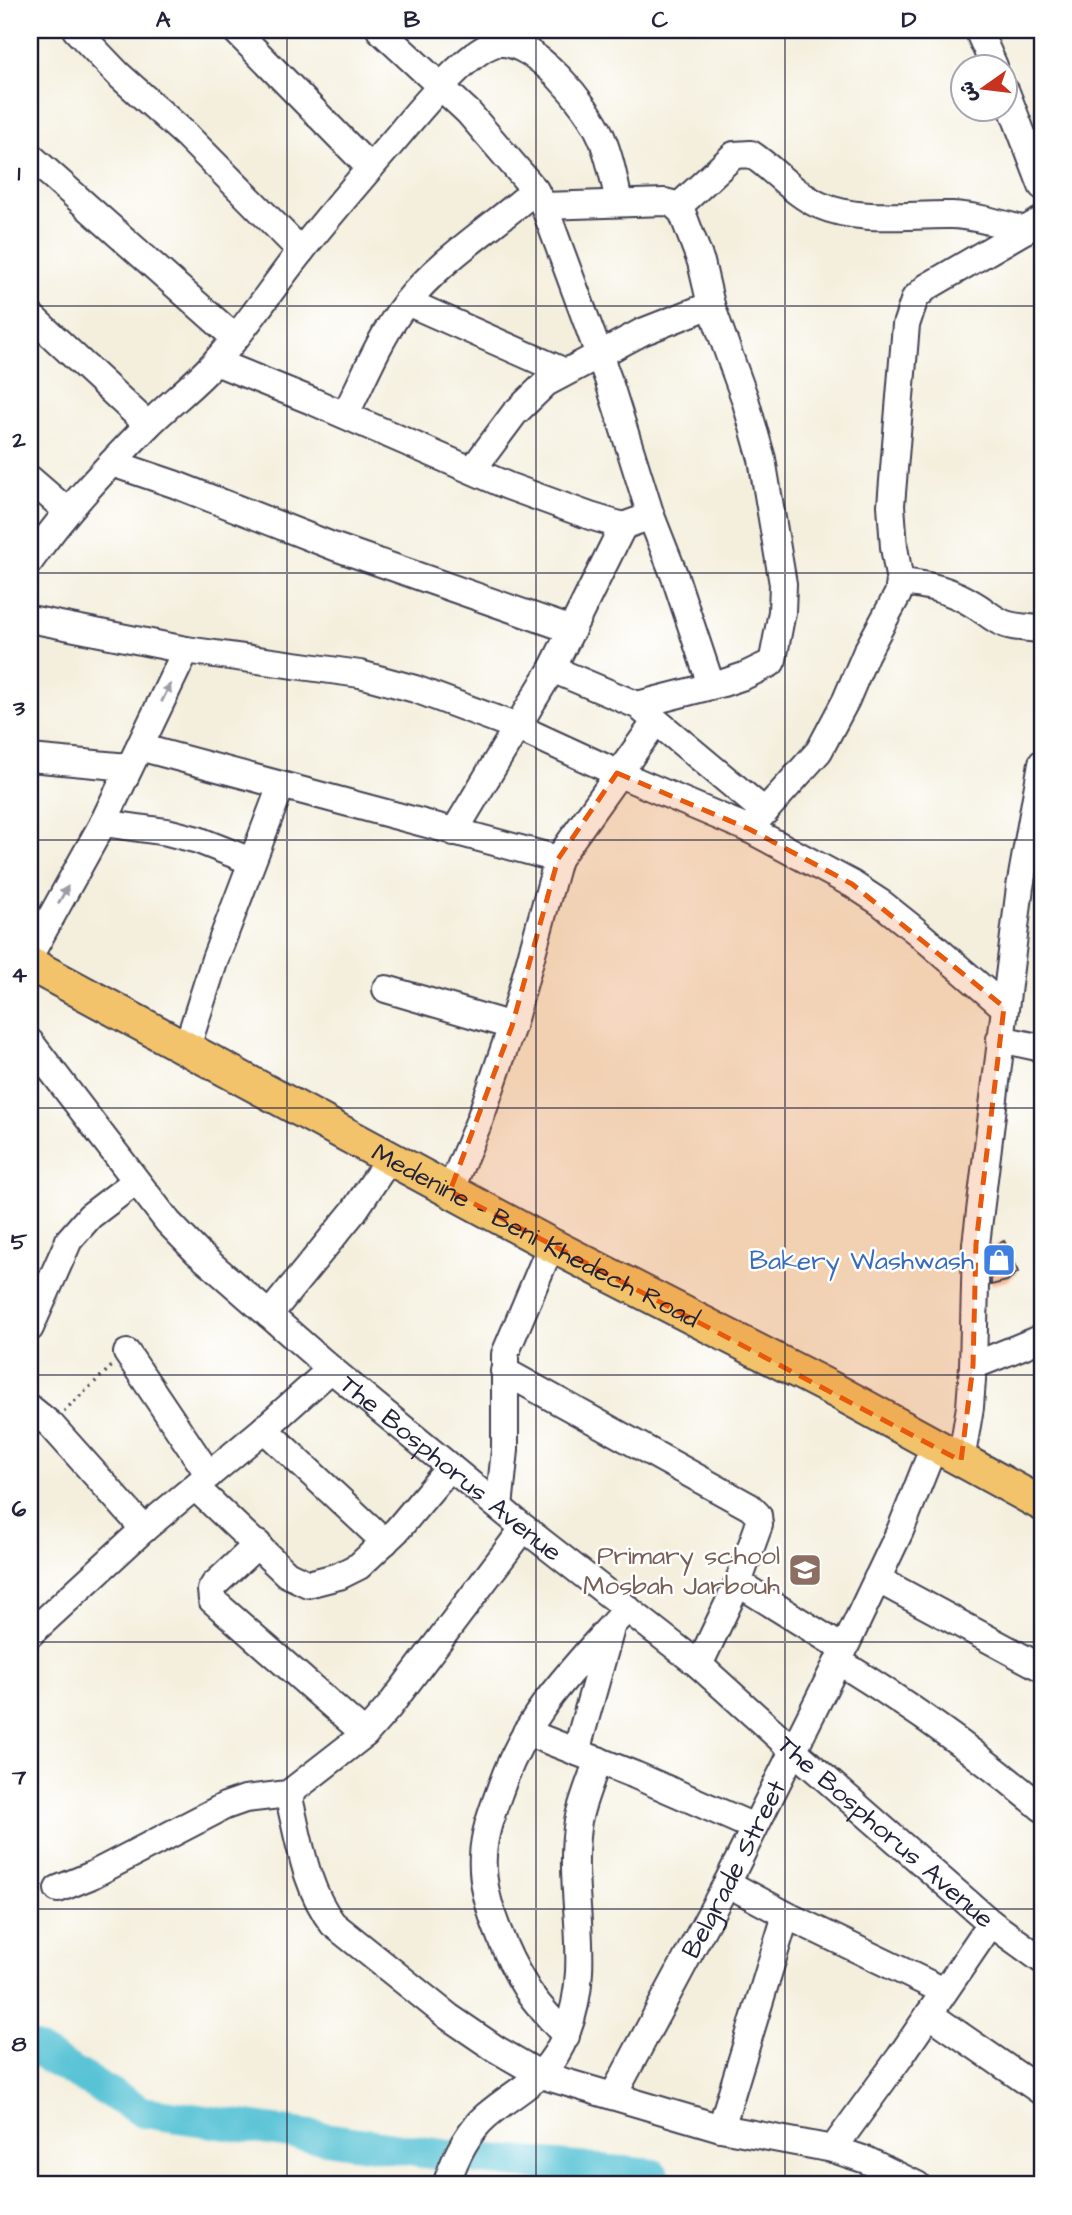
<svg xmlns="http://www.w3.org/2000/svg" width="1072" height="2215" viewBox="0 0 1072 2215" font-family="'Architects Daughter','Playpen Sans Arabic',sans-serif">
<rect width="100%" height="100%" fill="#fff"/>
<filter id="ink" filterUnits="userSpaceOnUse"><feTurbulence type="fractalNoise" baseFrequency=".0143" numOctaves="2"/><feDisplacementMap in="SourceGraphic" scale="14" xChannelSelector="R" yChannelSelector="G"/><feConvolveMatrix kernelMatrix="1 2 1 2 8 2 1 2 1" color-interpolation-filters="sRGB"/></filter>
<filter id="wash" filterUnits="userSpaceOnUse"><feTurbulence type="fractalNoise" baseFrequency=".00686" numOctaves="4" result="noise"/><feDisplacementMap in="SourceGraphic" scale="28" xChannelSelector="R" yChannelSelector="G"/><feGaussianBlur stdDeviation="1.57" result="paint"/><feColorMatrix in="noise" values="0 0 0 0 0 0 0 0 0 0 0 0 0 0 0 0 0 1.4 0 .05"/><feComposite in="paint" operator="in"/></filter>
<g filter="url(#wash)">
<rect width="100%" height="100%" fill="#f4efdd"/>
<g fill="none" stroke-linecap="round" stroke-linejoin="round">
<path stroke="#59c3d5" stroke-width="5" d="M654,2175L732,2185"/>
<path stroke="#59c3d5" stroke-width="32" d="M30,2047L143,2112L457,2157L654,2175"/>
</g>
<g id="blocks">
<path fill="#f4ab78" d="M1004,1241L1018,1272L1007,1281L991,1285L992,1247Z"/>
</g>
</g>
<g filter="url(#ink)">
<use href="#blocks" fill-opacity="0" stroke="#424153" stroke-width="2"/>
<g fill="none" stroke-linecap="round" stroke-linejoin="round">
<defs>
<g id="minor">
<path d="M76,30L119,75L186,135L301,251"/>
<path d="M235,30L370,168"/>
<path d="M380,30L468,112L535,190L544,206L608,379L651,516L675,577L711,685"/>
<path d="M978,30L994,66"/>
<path d="M1006,92L1042,186"/>
<path d="M30,156L235,338"/>
<path d="M544,206L665,202L673,204L682,212L701,262L711,305L745,399L762,459L783,584L782,612L773,659L771,663L744,676L723,683L637,705L552,669"/>
<path d="M678,207L734,155L751,154C775,170 793,193 819,205C860,223 909,214 952,215C976,216 1002,224 1025,230"/>
<path d="M407,302L565,372"/>
<path d="M30,315L148,425"/>
<path d="M216,362L312,401L508,486L590,516L623,526L651,516"/>
<path d="M345,415C364,378 380,336 406,303C442,258 493,227 535,190"/>
<path d="M112,463L174,484L335,547L572,630"/>
<path d="M473,469L514,414L546,383L642,332L711,305"/>
<path d="M30,479L67,511"/>
<path d="M30,561C64,512 106,468 148,425C170,403 196,384 217,360C248,326 272,287 301,251C331,213 364,175 396,138C415,115 471,46 499,43C535,40 588,106 601,136C610,157 614,179 619,202"/>
<path d="M900,582C925,584 951,590 973,604C984,610 992,619 1005,624C1016,628 1030,628 1042,629"/>
<path d="M30,619L186,650L360,674L415,689L517,727L617,773L749,829L852,884L881,903L916,931L1004,1007"/>
<path d="M643,710L765,812"/>
<path d="M139,747L558,859"/>
<path d="M30,758L128,767"/>
<path d="M103,823L167,832L198,840L251,861"/>
<path d="M749,829L819,751L846,700L866,653L898,594L900,582L894,547L891,505L906,325L915,298L927,287L1042,220"/>
<path d="M454,832L552,669L623,526"/>
<path d="M30,955L103,823L186,650"/>
<path d="M386,989L512,1026"/>
<path d="M1000,1039L1042,1048"/>
<path id="s1" d="M30,1042L168,1222L197,1252L331,1369L524,1528L699,1665L793,1750L991,1923L1042,1960"/>
<path d="M186,1050L215,959L281,786"/>
<path d="M450,1191L480,1119L512,1026L558,859L656,721"/>
<path d="M269,1315L354,1211L389,1159"/>
<path d="M30,1328L69,1240L90,1216L136,1181"/>
<path d="M127,1353L209,1475"/>
<path d="M973,1366L1042,1338"/>
<path d="M504,1371L750,1507L758,1515L759,1525L738,1583L699,1665"/>
<path d="M30,1408L51,1425L144,1529"/>
<path d="M264,1429L385,1542"/>
<path d="M961,1461L970,1407L973,1366L976,1244L1020,887L1042,763"/>
<path d="M195,1487L287,1574L308,1584L339,1576L359,1566L397,1530L450,1467"/>
<path d="M499,1507L505,1450V1354L551,1245"/>
<path d="M258,1544L214,1585L211,1590L212,1600L365,1734"/>
<path d="M877,1579L1042,1668"/>
<path d="M738,1583L844,1649"/>
<path d="M30,1634L144,1529L264,1429L331,1369"/>
<path d="M838,1661C910,1705 978,1754 1042,1808"/>
<path d="M526,1732L635,1775L754,1827"/>
<path d="M576,1752L610,1632"/>
<path d="M288,1794C299,1838 305,1888 333,1924L449,2017L496,2049L541,2075L721,2128L833,2149L866,2160L917,2185"/>
<path d="M727,1883L786,1915L944,1991"/>
<path d="M58,1889L90,1876L225,1806L245,1799L288,1794L365,1734L389,1707L524,1528"/>
<path d="M929,2014L1042,2092"/>
<path d="M566,2036C553,2021 539,2007 528,1991C506,1956 480,1898 483,1856C484,1833 492,1812 500,1790C511,1758 527,1728 547,1701C571,1669 600,1639 627,1608"/>
<path id="s2" d="M613,2096L727,1883L844,1649L900,1531L934,1446"/>
<path d="M721,2128L786,1915"/>
<path d="M833,2149L900,2057L991,1923"/>
<path d="M446,2185C454,2161 466,2133 486,2116C520,2087 548,2080 566,2034C595,1962 566,1892 578,1821C582,1801 591,1780 598,1760"/>
</g>
<g id="major">
<path id="s3" d="M30,964L551,1245L836,1391L1042,1504"/>
</g>
</defs>
<use href="#minor" stroke="#424153" stroke-width="30"/>
<use href="#major" stroke="#424153" stroke-width="37"/>
<path stroke="#424153" stroke-width="3.5" stroke-dasharray="2 5" stroke-linecap="butt" d="M64,1411L112,1366"/>
<use href="#minor" stroke="#fff" stroke-width="26"/>
<use href="#major" stroke="#f2c36a" stroke-width="33"/>
</g>
<defs><path id="oneway-solid" d="M-6-.8H1V-3.2L6.5 0L1 3.2V.8H-6Z" transform="scale(1.75)"/></defs>
<g fill="#9c9ca7">
<use href="#oneway-solid" transform="translate(166 693) rotate(-64)"/>
<use href="#oneway-solid" transform="translate(63 895) rotate(-61)"/>
</g>
</g>
<path fill="#e8590c" fill-opacity="0.2" stroke="#e8590c" stroke-width="5" stroke-dasharray="14 9" stroke-linejoin="round" d="M617,773L749,829L852,884L1004,1007L976,1244L973,1366L961,1461L450,1191L512,1026L558,859Z"/>
<path fill="none" stroke="#22223b" stroke-width="2" stroke-opacity="0.55" d="M287,30V2185M536,30V2185M785,30V2185M30,306H1042M30,573H1042M30,840H1042M30,1108H1042M30,1375H1042M30,1642H1042M30,1909H1042"/>
<defs>
<symbol id="shop-square" viewBox="-11 -11 22 22"><rect x="-9" y="-9" width="18" height="18" rx="4" fill="#3f7fe0" stroke="#fff"/><path d="M-5-2.5h2.3a2.7 3.5 0 0 1 5.4 0H5L5.5 6h-11ZM-1.5-2.5h3a1.5 2.3 0 0 0-3 0Z" fill="#fff"/></symbol>
<symbol id="school-square" viewBox="-11 -11 22 22"><rect x="-9" y="-9" width="18" height="18" rx="4" fill="#8d6e63" stroke="#fff"/><path d="M0-5L7-2L0 1L-7-2ZM-4 1L0 2.5L4 1V4Q0 6-4 4Z" fill="#fff"/></symbol>
</defs>
<g fill-rule="evenodd">
<use href="#shop-square" x="980" y="1241" width="38" height="38"/>
<use href="#school-square" x="786" y="1551" width="38" height="38"/>
</g>
<g text-anchor="middle" stroke-width="5" stroke-linejoin="round" paint-order="stroke">
<g font-size="26" fill="#22223b" stroke="#fff">
<text dy="9" stroke="none"><textPath href="#s3" startOffset="574">Medenine - Beni Khedech Road</textPath></text>
<text dy="9" stroke="none"><textPath href="#s1" startOffset="602">The Bosphorus Avenue</textPath></text>
<text dy="9" stroke="none"><textPath href="#s1" startOffset="1169">The Bosphorus Avenue</textPath></text>
<text dy="9" stroke="none"><textPath href="#s2" startOffset="257">Belgrade Street</textPath></text>
</g>
<g font-size="26" fill="#366cbe" stroke="#fff" text-anchor="end">
<text x="974" y="1269">Bakery Washwash</text>
</g>
<g font-size="26" fill="#785e54" stroke="#fff" text-anchor="end">
<text x="780" y="1564">Primary school<tspan x="780" dy="30">Mosbah Jarbouh</tspan></text>
</g>
</g>
<rect width="1072" height="2215" fill="none" stroke="#fff" stroke-width="77"/>
<g transform="translate(984 88) rotate(256)"><circle r="33" fill="#ffffff" stroke="#a7a7b1" stroke-width="2"/>
<path d="M0-5L12 26L0 18L-12 26Z" fill="#c8321e"/>
<text y="-10" font-size="19" font-weight="bold" text-anchor="middle" fill="#22223b">ش</text>
</g>
<rect x="38" y="38" width="996" height="2138" fill="none" stroke="#22223b" stroke-width="2.5"/>
<g font-size="23" text-anchor="middle" font-weight="bold" fill="#22223b">
<text x="163" y="27">A</text>
<text x="412" y="27">B</text>
<text x="660" y="27">C</text>
<text x="909" y="27">D</text>
<text x="19" y="180">1</text>
<text x="19" y="447">2</text>
<text x="19" y="715">3</text>
<text x="19" y="982">4</text>
<text x="19" y="1249">5</text>
<text x="19" y="1516">6</text>
<text x="19" y="1784">7</text>
<text x="19" y="2051">8</text>
</g>
</svg>
